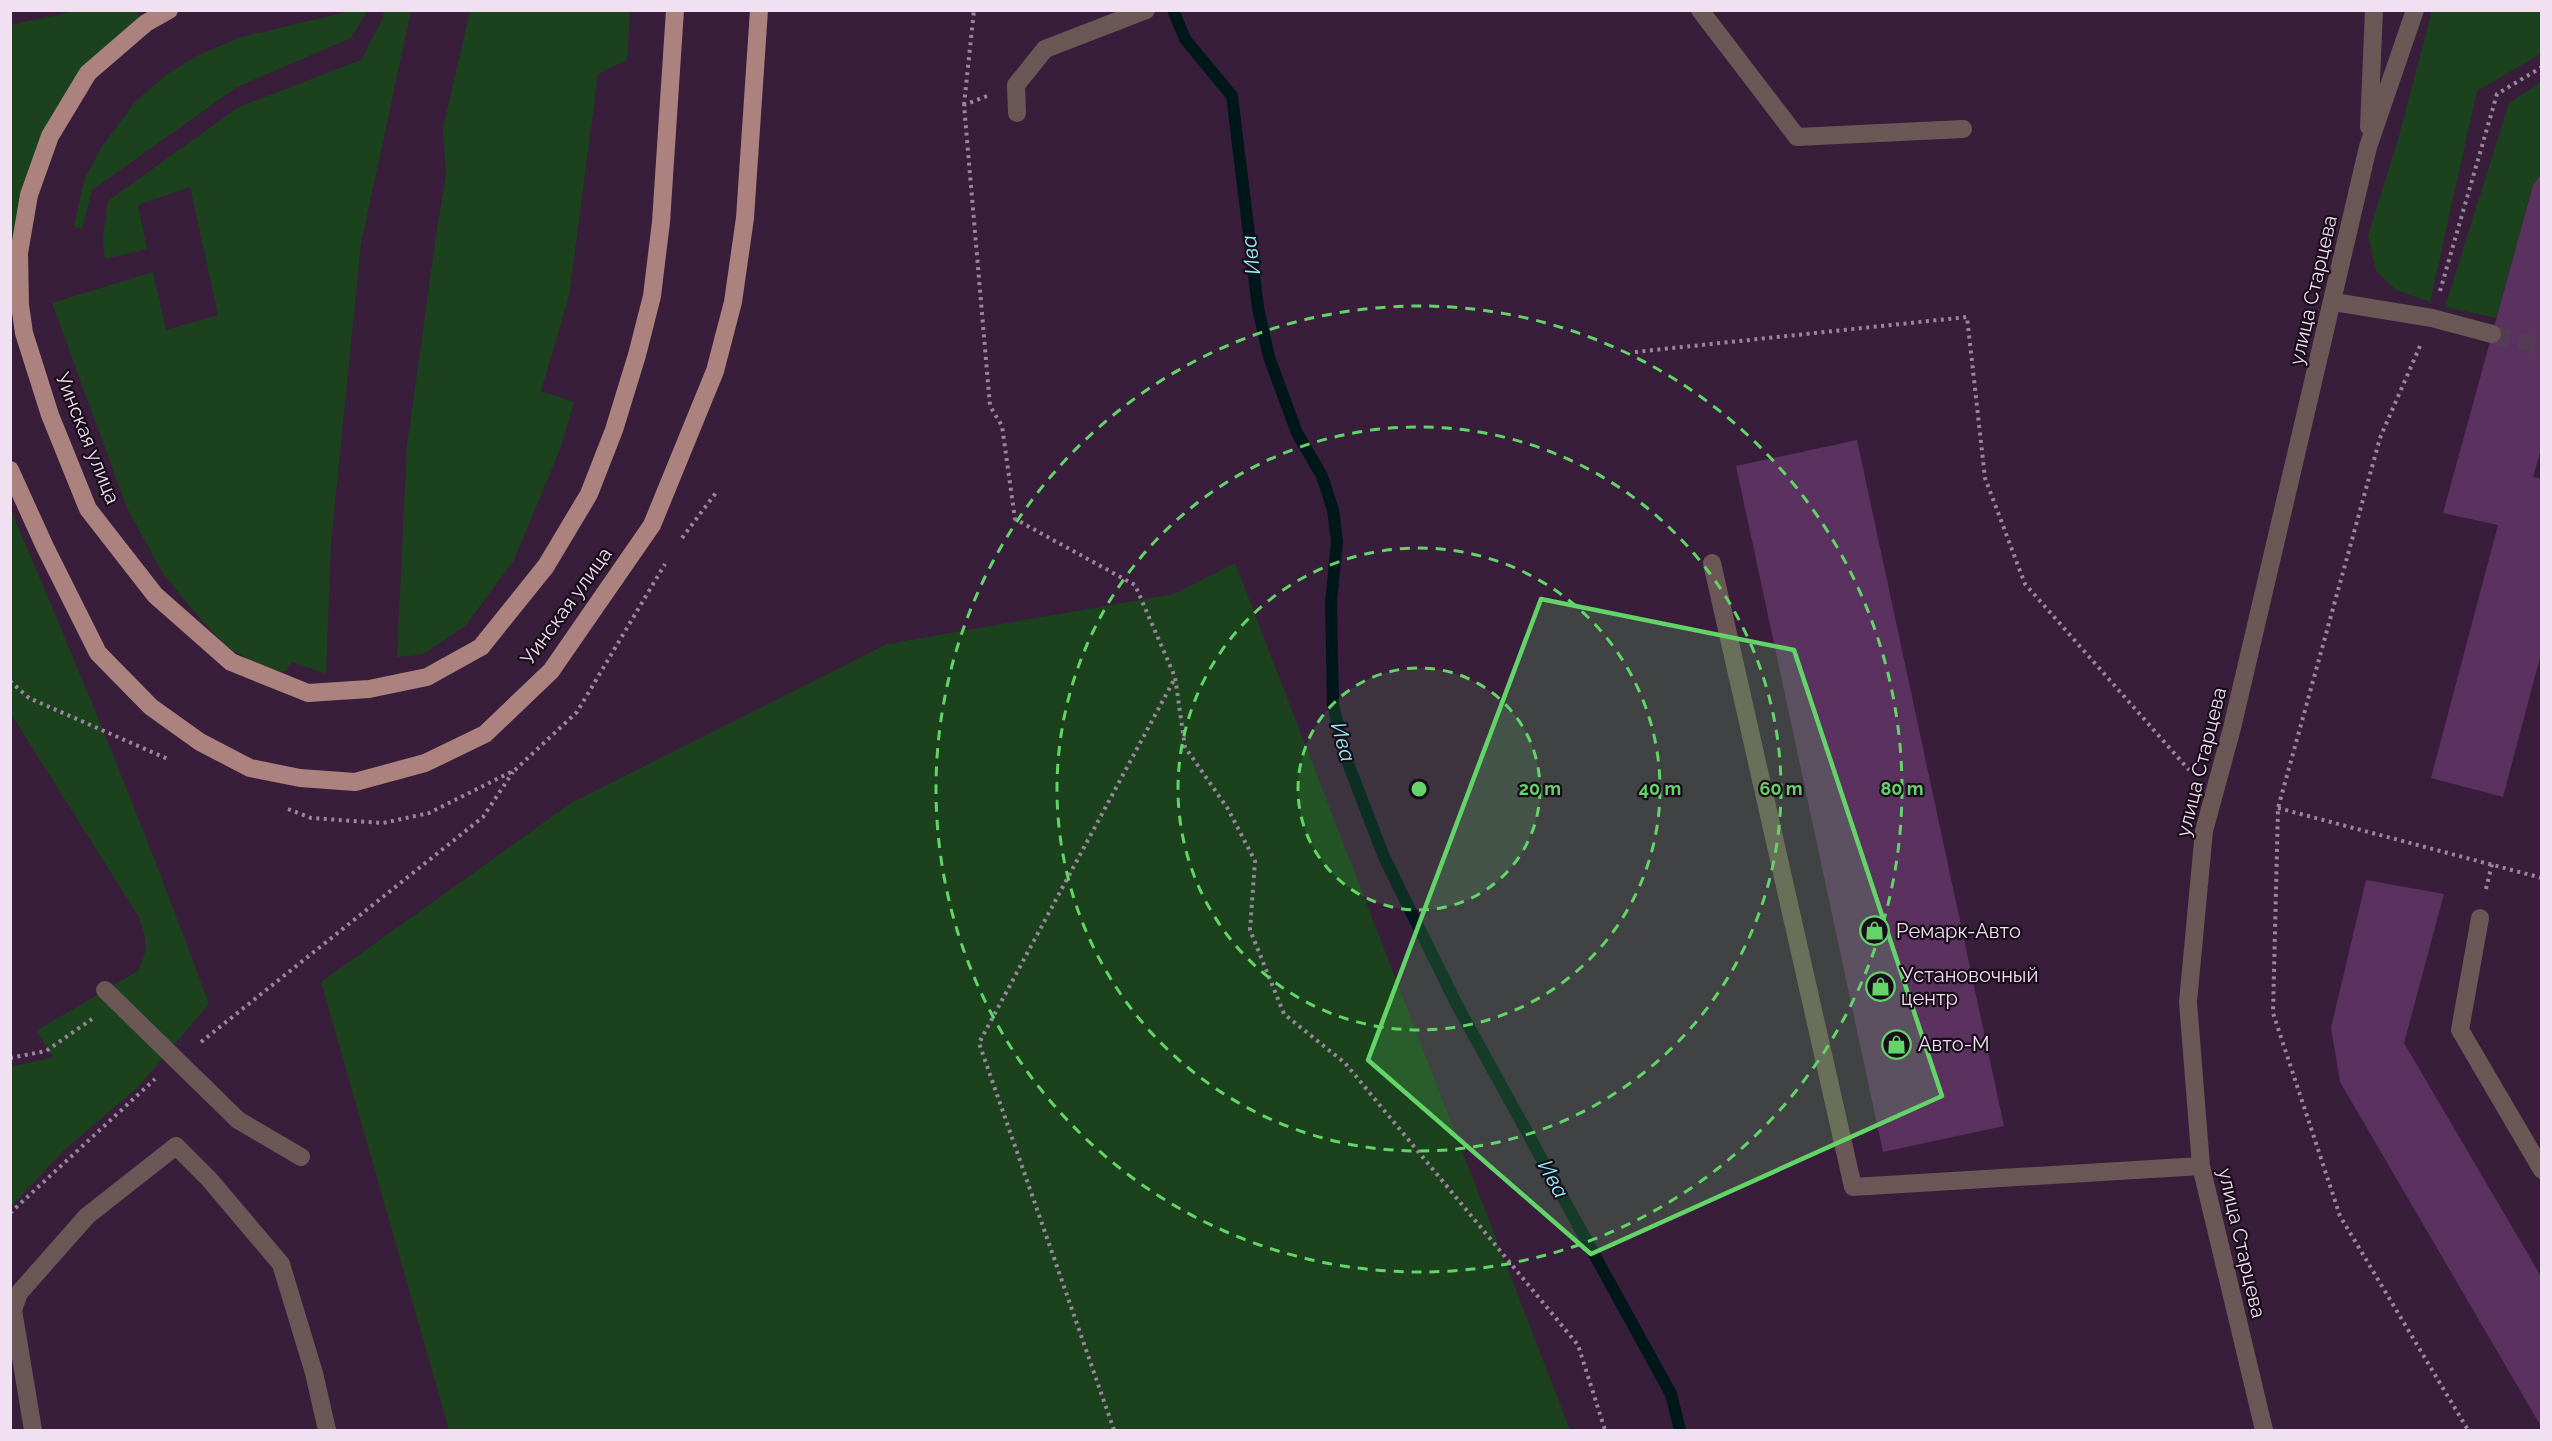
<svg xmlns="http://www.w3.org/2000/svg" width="2552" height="1441" viewBox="0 0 2552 1441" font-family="Raleway,sans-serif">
<rect width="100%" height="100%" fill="#381e3b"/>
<path fill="#1b421d" d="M75,11H138L139,20L79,75L36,149L23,191L13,282L11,283V25Z
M351,11H367L351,38L237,87L92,190L82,229L74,226L84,180L101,148L135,102L167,74L199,55L241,37Z
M384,11H411L361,244L331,542L326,674L292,662L286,671L271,672L227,647L197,615L162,572L127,508L52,303L153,272L166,330L218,315L190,187L138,205L147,249L105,259L103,238L108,201L239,107L361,60L382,20Z
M470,11H630L627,60L598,74L569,296L541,391L574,402L561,447L514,560L466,625L423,654L397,657L407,446L436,235L446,175L443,128Z
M2432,11H2541L2542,53L2477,91L2430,302L2396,290L2376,271L2368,235L2397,143Z
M2541,82V173L2533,185L2496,318L2445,307L2509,103Z
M10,508C80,672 148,837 209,1004L139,1086L62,1152L11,1207V1067L53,1057L36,1031L138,971C149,949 147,940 139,917L11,714Z
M1235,563L1570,1430H449L321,982L571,803L887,644L1174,594Z"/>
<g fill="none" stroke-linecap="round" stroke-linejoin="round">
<path stroke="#00171a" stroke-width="12" d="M1173,10L1185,39L1232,96L1258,308L1269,357L1297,433L1322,476L1333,510L1337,541L1331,603L1333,705L1346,758L1384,857L1457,1005L1671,1394L1680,1430"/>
</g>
<path fill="#5b315f" d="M2542,173V445L2533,477L2542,479V650L2503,797L2431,778L2498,525L2443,513L2533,185Z
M1857,440L2004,1126L1883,1152L1736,466Z
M2366,880L2444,894L2404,1043L2542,1278V1428L2340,1082L2331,1028Z"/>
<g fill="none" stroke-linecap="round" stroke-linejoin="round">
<path stroke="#543b56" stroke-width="18" stroke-dasharray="18 9" stroke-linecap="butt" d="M2492,334L2542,347"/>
<path stroke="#9b859d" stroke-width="4" stroke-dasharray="3 4.5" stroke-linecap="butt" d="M987,96L964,105L990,406L1002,426L1015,519L1135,585L1175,677L1185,747L1228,809L1255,861L1250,930L1284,1014L1345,1063L1578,1345L1605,1430
M964,105L974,10
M2440,291L2497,94L2542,67
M2420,346L2380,438L2278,808L2273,1013L2340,1216L2468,1430
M1635,352L1967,317L1985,478L2025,584L2189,770
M682,538L718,490
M10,681L29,698L170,760
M2278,808L2542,878
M288,809L311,818L383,823L429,813L515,770L577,712L665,564
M2486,889L2492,864
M201,1042L483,817L513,772
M10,1058L46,1051L92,1019
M10,1213L155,1079
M1114,1430L979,1043L1175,678"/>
<path stroke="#6b5755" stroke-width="18" d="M1700,10L1797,137L1963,129
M1017,113L1016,85L1045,49L1146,10
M2369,127L2374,10
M2334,302L2432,318L2492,334
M1712,563L1853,1187L2201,1166
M2480,918L2460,1030L2542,1170
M105,990L238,1120L301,1157
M33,1430L13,1310L19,1293L87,1216L176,1146L209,1179L281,1264L314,1373L327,1430
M2264,1430L2201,1166L2188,1002L2204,831L2232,728L2368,147L2415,10"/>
<path stroke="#ac827e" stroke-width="18" d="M169,10L146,23L88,73L50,136L29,195L19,253L20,305L24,333L50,415L88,509L155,595L231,662L308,693L369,689L427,677L481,647L546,566L589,494L614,430L637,355L652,296L661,222L675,10
M10,470L45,547L98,653L151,707L200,742L250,768L300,778L355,782L425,763L485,734L551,671L652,525L715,371L733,302L745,218L759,10"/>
</g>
<path fill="#63d468" fill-opacity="0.2" stroke="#63d468" stroke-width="4.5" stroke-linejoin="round" d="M1541,599L1794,650L1942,1096L1591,1254L1368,1060Z"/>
<circle cx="1419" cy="789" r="121" fill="#63d468" fill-opacity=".12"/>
<g fill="none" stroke="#63d468" stroke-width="3" stroke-dasharray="10 8">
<circle cx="1419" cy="789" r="121"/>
<circle cx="1419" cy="789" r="241"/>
<circle cx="1419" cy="789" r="362"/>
<circle cx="1419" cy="789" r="483"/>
</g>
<defs>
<symbol id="shop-ring" viewBox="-11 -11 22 22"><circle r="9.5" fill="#190d1a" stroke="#63d468" stroke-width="1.5"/><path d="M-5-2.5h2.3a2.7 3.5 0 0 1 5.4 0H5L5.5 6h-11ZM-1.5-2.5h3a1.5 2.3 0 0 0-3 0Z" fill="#63d468"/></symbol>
</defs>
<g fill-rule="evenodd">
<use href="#shop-ring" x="1858" y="914" width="33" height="33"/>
<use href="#shop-ring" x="1864" y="970" width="33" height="33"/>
<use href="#shop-ring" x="1880" y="1028" width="33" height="33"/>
</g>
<g text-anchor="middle" stroke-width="4.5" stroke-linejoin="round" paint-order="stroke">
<g font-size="20" fill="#f1dff2" stroke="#190d1a">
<text transform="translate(2313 290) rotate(-77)" y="7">улица Старцева</text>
<text transform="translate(88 438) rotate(68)" y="7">Уинская улица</text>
<text transform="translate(566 606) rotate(-54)" y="7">Уинская улица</text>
<text transform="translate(2201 762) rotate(-76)" y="7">улица Старцева</text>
<text transform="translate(2242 1243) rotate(77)" y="7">улица Старцева</text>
</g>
<g font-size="20" fill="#f1dff2" stroke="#190d1a" text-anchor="start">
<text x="1896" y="938">Ремарк-Авто</text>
<text x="1901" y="982">Установочный<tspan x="1901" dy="23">центр</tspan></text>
<text x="1918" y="1051">Авто-М</text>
</g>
<g font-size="21" font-style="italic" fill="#8ef4fe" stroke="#190d1a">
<text transform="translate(1251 255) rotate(-97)" y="7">Ива</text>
<text transform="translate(1343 742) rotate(74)" y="7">Ива</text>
<text transform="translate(1553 1179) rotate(61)" y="7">Ива</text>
</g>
</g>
<circle cx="1419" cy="789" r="9" fill="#63d468" stroke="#190d1a" stroke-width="3"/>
<g font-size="18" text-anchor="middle" font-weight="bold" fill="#63d468" stroke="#190d1a" stroke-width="4.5" stroke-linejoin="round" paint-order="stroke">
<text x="1540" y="795">20 m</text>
<text x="1660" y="795">40 m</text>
<text x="1781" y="795">60 m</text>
<text x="1902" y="795">80 m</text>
</g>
<rect width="2552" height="1441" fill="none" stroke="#f1dff2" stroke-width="24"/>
</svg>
